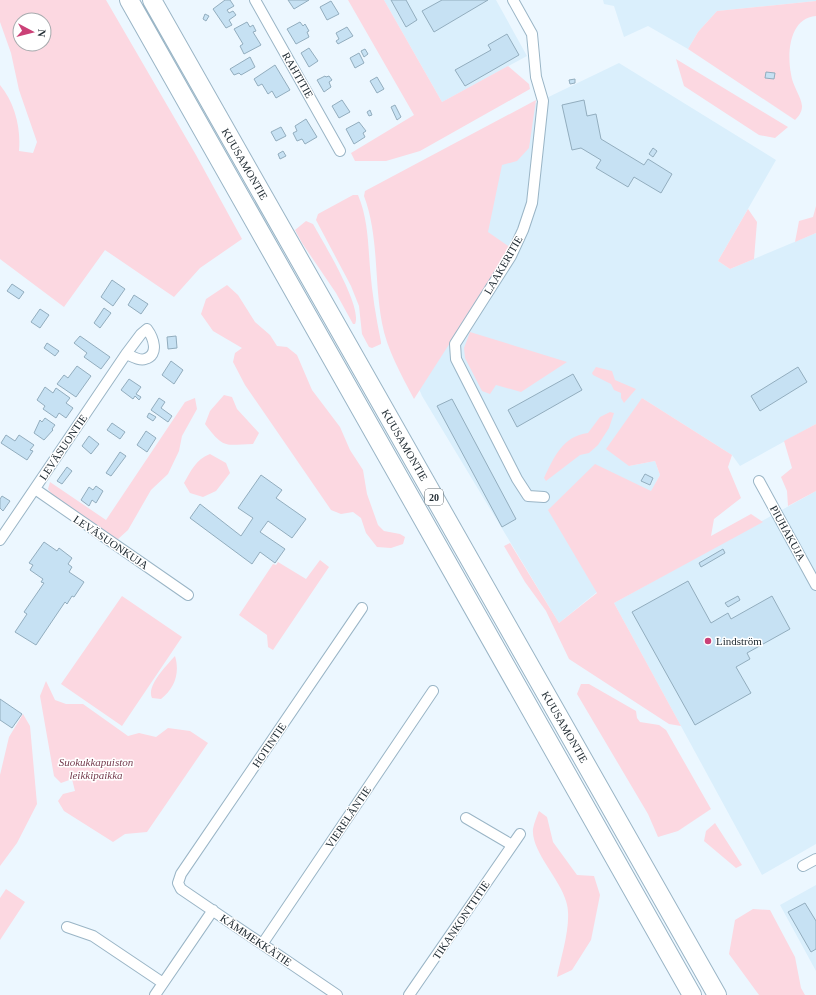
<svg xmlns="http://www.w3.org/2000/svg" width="816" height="995" viewBox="0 0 816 995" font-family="Georgia,serif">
<rect width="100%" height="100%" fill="#ecf7ff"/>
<path fill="#daeffc" d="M384,0H496L527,56L442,102Z
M603,0H816V1L717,11L698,32L688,49L648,26L624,37L614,6L604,4Z
M619,63L776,160L718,261L730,269L816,233V424L740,466L732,455L642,398L629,466L655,461L660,475L651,492L595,465L549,510L597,592L559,623L422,396L417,384L485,236L507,117Z
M816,491V844L762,875L614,603Z
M816,885V971L780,905Z"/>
<path fill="#fcd8e1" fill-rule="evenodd" d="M0,0H106L196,155L242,239L200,268L174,297L105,250L64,307L0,259V85C15,103 21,128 19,151L33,153L37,142L19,90L11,53L0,22ZM20,20H44V44H20Z
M348,0H384L442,102L508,66L529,84L530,89L420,151L386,161H355L351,153L414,115Z
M816,1V16C789,18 787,54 791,74C792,85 801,96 802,106C802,112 799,116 795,120L688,49L698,32L717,11Z
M676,59L788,127L775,138L759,135L684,86Z
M536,100L529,148L517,161L502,165L488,232L511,248L414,399C401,374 387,350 382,323C374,281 379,236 364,196L365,191Z
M353,195H358C368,219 368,243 370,268C372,293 376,318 381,342V344L372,348L369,347L362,334L359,306L351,286L316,220L318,214Z
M816,206V233L795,242L799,221L813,217Z
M748,209L757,222L754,259L730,269L718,261Z
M306,221L313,224C323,242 363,307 355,324H353L336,293L302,243L295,230Z
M227,285L238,295L255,322L270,335L277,346L287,347L297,355L312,390L340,427L350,450L363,470L367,494L378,525L384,531L400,534L405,537L403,544L391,548L377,547L366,533L361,518L353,512L341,514L331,510L245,385L233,362L235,353L242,348L213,331L201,314L206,299Z
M470,332L567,362L521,392L496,385L490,394L482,391L465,358L464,348Z
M596,367L612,371L615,380L636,389L624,403L621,398V393L614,390L611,384L593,375L592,373Z
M224,395L232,397L237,409L259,433L253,444C224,445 224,449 205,424L210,411Z
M195,398L197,409L182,436L179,451L168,474L151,490L128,530L117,540L53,496L48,489L50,482L106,520L185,402Z
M642,398L732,455L728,467L741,498L714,519L711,536L751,514L763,522L614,603L681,726L669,724L569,659L546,611L525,582L504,546L510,543L559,623L597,593L548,510L595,464L651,491L660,475L655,461L629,466L606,449Z
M610,412L614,413L609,428L598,445L589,453L580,455L546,481L544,478C554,457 563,436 588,433L600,417Z
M816,424V491L788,506L787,491L781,477L792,468L784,441Z
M210,454L226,463L230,473L216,491L203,497L190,493L184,483C191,471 196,459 210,454Z
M320,560L329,567L273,650L268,647L267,635L239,615L273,564L276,565L278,562L306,579Z
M122,596L182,637L122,726L61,684Z
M175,656C180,673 175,688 161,699L152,698C146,686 167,665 175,656Z
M46,681L55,700L66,704H83L128,736L139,733L156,737L168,728L190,731L208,743L147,832L125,834L113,842L64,811L58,801L63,794L75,791L72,779L61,783L54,776L40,696Z
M581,684H589L636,711L637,718L640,722L659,725L666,730L711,809L678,831L658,837L648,814L577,694Z
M23,714L30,726L37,804L17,843L0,866V775L9,737Z
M539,811L547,817L553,842L577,875L594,876L600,895L591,940L572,970L557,977C561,956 573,921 566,901C560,879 531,851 533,829C534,823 537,816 539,811Z
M715,823L742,865L736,868L704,841L706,831Z
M6,889L25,902L0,940V898Z
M753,909L770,910L795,957L801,988L805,995H759L729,954L735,920Z"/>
<path fill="#c6e1f3" stroke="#92adbe" d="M225,0H230L234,6L227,10L229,13L233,11L236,15L229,20L232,25L226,28L213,9Z
M288,0H309L294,9Z
M391,0H406L417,20L406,27Z
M442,0H488L434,32L422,11Z
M331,1L339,14L327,20L320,7Z
M205,14L209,16L206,21L203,19Z
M247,22L250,27L253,25L256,31L253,32L261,45L244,54L240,46L243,44L234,29Z
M300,22L303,26L305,24L309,31L307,32L309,37L296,44L287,29Z
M347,27L353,36L338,44L336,41L339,39L336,33Z
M507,34L519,55L465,86L455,70L491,50L488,45Z
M309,48L318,61L309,67L301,53Z
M365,49L368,54L364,57L361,51Z
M359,53L364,63L355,68L350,58Z
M250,57L255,67L241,75L239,73L234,75L230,69Z
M275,65L290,90L276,98L272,91L268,94L262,84L258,86L254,79Z
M766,72L775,73L774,79L765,78Z
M325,76L326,77L329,76L332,80L329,82L331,87L324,92L317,80Z
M377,77L384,89L377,93L370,81Z
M575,79V83L570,84L569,80Z
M342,100L350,112L339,118L332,106Z
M584,100L587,116L596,114L601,139L644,165L648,159L672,174L661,193L634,177L628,187L596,168L601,160L581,148L572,150L562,105Z
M395,105L401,117L397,120L391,107Z
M370,110L372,115L369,116L367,112Z
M306,119L317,137L305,144L302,139L297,141L293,133L297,131L295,126Z
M359,122L366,131L363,133L365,137L354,144L346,129Z
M281,127L286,136L276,141L271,132Z
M653,148L657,151L653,157L649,154Z
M283,151L286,156L280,159L278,154Z
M112,280L125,289L113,306L101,297Z
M12,284L24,292L19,299L7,291Z
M134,295L148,304L141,314L128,305Z
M104,308L111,313L100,328L94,323Z
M40,309L49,315L40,328L31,322Z
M80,336L110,357L101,369L84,357L87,353L74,343Z
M176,336L177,348L168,349L167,337Z
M47,343L59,351L55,356L44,348Z
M171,361L183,370L174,384L162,375Z
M77,366L91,376L76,397L57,384L64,375L68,378Z
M798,367L807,382L760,411L751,396Z
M573,374L582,390L517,427L508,410Z
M129,379L141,387L136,394L141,397L139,400L135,396L133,399L121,390Z
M45,387L53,393L56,388L70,398L66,403L73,408L66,418L59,413L56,418L43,409L45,406L37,400Z
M159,398L165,402L161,408L172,416L168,422L151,410Z
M452,399L516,519L502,527L437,406Z
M149,413L156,417L153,421L147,417Z
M45,418L55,425L52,429L53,430L44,440L34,433L40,420L42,422Z
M112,423L125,432L120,439L107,430Z
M146,431L156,438L147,452L137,445Z
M6,435L15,441L19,435L34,445L30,450L33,451L27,460L1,443Z
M89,436L99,444L91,454L82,446Z
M120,452L126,456L111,476L106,473Z
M67,467L72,471L62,484L57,481Z
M645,474L653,478L650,485L641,481Z
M261,475L282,490L276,498L306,519L292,538L268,521L260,532L285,549L275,563L260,552L252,564L190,518L200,504L241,536L253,518L238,508Z
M96,486L103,491L96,503L92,500L89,506L81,500L89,487L93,490Z
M2,496L10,501L3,511L0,508V499Z
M44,542L57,551L59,548L72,558L68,564L72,567L69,572L84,582L74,597L72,596L67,604L65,602L36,645L15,632L27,614L24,612L44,583L41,582L43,579L30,570L33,565L29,563Z
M723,549L725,553L701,567L699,563Z
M688,581L711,623L728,613L731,619L772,596L790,629L747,653L750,659L736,667L751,693L695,725L632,612Z
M738,596L740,600L728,607L725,603Z
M0,699L22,714L12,728L0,720Z
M805,903L816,921V949L811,952L788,912Z"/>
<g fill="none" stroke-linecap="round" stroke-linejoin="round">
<defs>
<path id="street" d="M255,0L340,151
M513,0L532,34L536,77L543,101L532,203L523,230L511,256L455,344L456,359L517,479L528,496L544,497
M759,481L816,585
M35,489L188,595
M0,540L126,354L141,334L147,329C153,337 160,355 145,359C140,361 131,356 126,354
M466,818L512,845
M803,866L816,859
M67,927L93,936L163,983
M263,943L433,691
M155,995L213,910
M337,995L181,889L178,883L181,874L362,608
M409,995L520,834"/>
<path id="highway" d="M129,0L692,995
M152,0L717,995"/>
</defs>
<use href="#street" stroke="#9ab5c6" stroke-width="12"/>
<use href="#highway" stroke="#9ab5c6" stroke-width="20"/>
<use href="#street" stroke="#fff" stroke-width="10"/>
<use href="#highway" stroke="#fff" stroke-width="18"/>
</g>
<circle fill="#cb4177" stroke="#fff" stroke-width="1.5" cx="708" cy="641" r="4"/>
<g text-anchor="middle" stroke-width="3" stroke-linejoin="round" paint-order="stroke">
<rect fill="#fff" stroke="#646c71" stroke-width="1" x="425" y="489" width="18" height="16" rx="3"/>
<g font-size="10" font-weight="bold" fill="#222d34">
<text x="434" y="501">20</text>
</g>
<g font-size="11" fill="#222d34" stroke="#fff">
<text transform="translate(298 75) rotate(60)" y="4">RAHTITIE</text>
<text transform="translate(245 164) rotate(60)" y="4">KUUSAMONTIE</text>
<text transform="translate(503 265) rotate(-60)" y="4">LAAKERITIE</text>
<text transform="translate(405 445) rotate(60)" y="4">KUUSAMONTIE</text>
<text transform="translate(63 447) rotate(-56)" y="4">LEVÄSUONTIE</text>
<text transform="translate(788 533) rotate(61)" y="4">PIUHAKUJA</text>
<text transform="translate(111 542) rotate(34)" y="4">LEVÄSUONKUJA</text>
<text transform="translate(565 727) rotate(60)" y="4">KUUSAMONTIE</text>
<text transform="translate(269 745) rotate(-56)" y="4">HOTINTIE</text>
<text transform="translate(348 817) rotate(-56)" y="4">VIERELÄNTIE</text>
<text transform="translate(461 920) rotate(-56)" y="4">TIKANKONTTITIE</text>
<text transform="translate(256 940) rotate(34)" y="4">KÄMMEKKÄTIE</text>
</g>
<g font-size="11" fill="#222d34" stroke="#fff" text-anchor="start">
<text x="716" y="645">Lindström</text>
</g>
<g font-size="11" font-style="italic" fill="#753d4f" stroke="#fff">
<text x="96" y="766">Suokukkapuiston<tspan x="96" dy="13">leikkipaikka</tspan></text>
</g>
</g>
<g transform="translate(32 32) rotate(97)"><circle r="19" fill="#ffffff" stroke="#a7abae"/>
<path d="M0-3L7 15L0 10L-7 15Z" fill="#cb4177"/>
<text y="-6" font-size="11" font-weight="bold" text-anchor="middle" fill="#222d34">N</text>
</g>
</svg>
